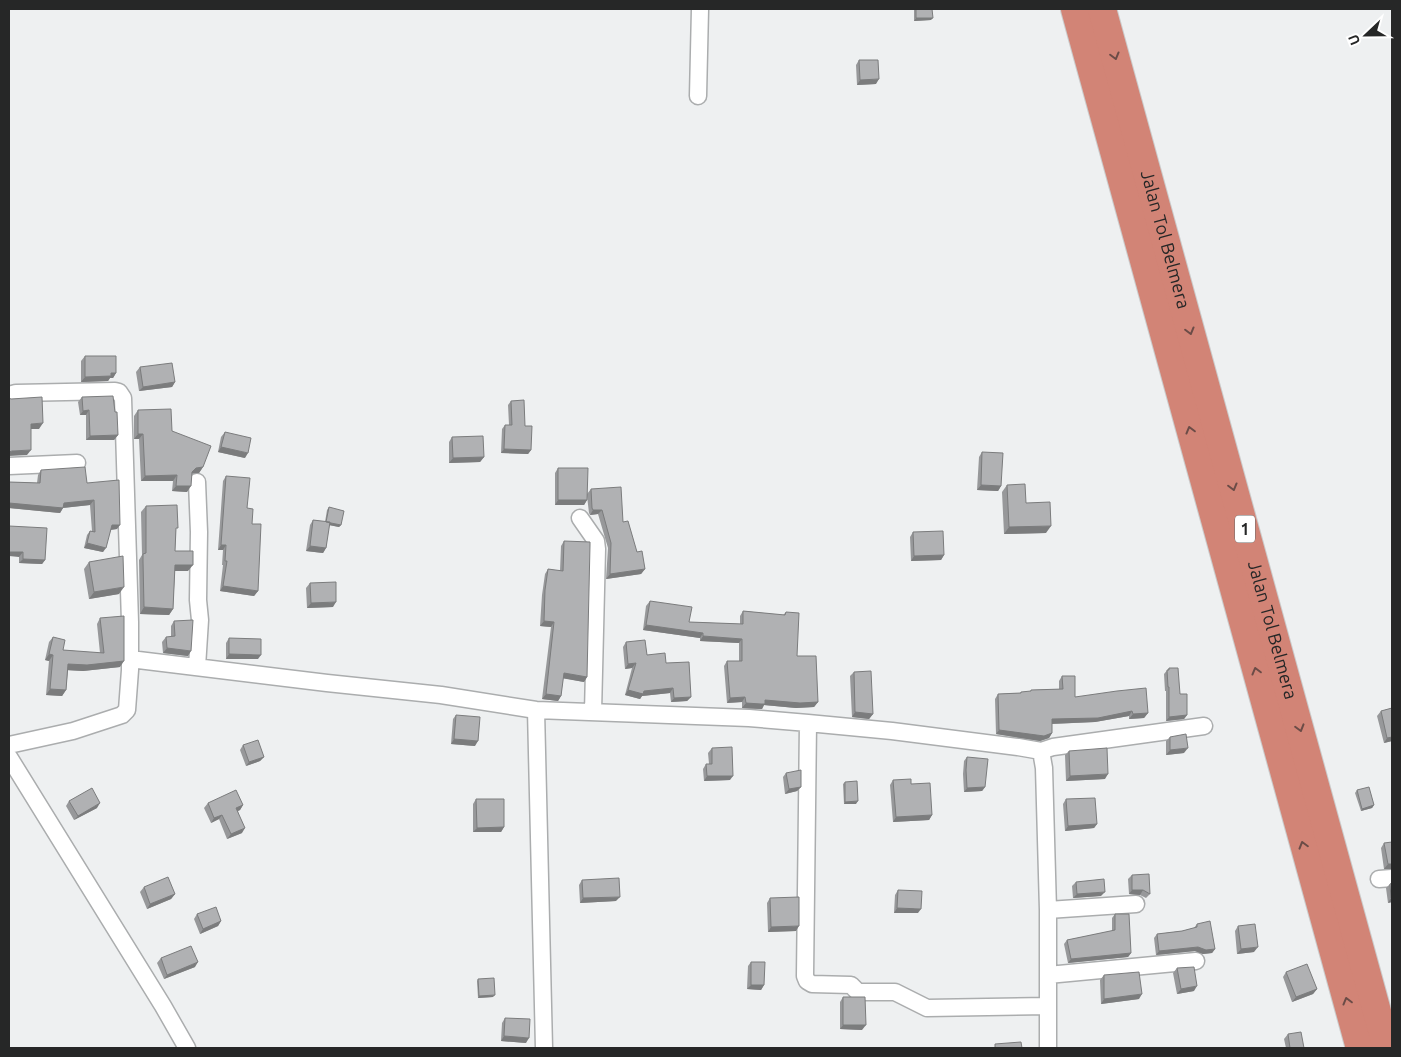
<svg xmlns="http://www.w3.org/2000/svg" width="1401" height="1057" viewBox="0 0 1401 1057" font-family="Ubuntu,sans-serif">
<rect width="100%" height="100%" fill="#eef0f1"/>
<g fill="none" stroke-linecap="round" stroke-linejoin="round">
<defs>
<path id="street" d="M698,96L700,9
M9,395L16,393L115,391L119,392L123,398L130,622V670L127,710L122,715L73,731L9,745
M9,466L77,463
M197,482L199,532L198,600L200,620L197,667
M580,518L596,541L597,549L593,712
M130,659L327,683L441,695L536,710L749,718L808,723L892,731L1018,747L1041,751L1044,768L1048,910V1048
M536,710L544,1048
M808,723L805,976L807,981L812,984L851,985L857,991L861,992H895L927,1008L1048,1006
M1041,751L1053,747L1204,726
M9,757L163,1006L187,1048
M1379,879L1392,878
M1048,910L1136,904
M1048,975L1196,961"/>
<g id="highway">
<path d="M1075,9L1360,1048"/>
<path id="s1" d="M1102,9L1387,1048"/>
</g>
</defs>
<use href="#street" stroke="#abadae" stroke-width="19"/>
<use href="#highway" stroke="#cbcbcb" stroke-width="30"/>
<use href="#street" stroke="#fff" stroke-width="16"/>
<use href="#highway" stroke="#d28476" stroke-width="28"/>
</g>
<path fill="#97989a" d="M914,9H932L931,20L914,21Z
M859,60L876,84L857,85L856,65Z
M85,356L116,373L113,378H110L108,381L81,382V361Z
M140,367L175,382L172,387L139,391L136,372Z
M82,397L115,412L118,435L114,440H86V415H80L78,402Z
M511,401L525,426L531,450L528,454L501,453L502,429L505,425H509L508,405Z
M138,410L172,431L203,467L199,473L192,474L187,492L172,491L173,481H141L139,439H134V416Z
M225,432L245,458L218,452L221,437Z
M452,437L484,457L480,462L449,463V442Z
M982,452L1001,486L998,491L977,490L979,457Z
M558,468L587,494L591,489L623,522L645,569L641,574L606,579L608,548L598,514L590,515L589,513L587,496V500L584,505H555V473Z
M41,470L87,483L117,529L111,530L103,552L84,548L87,535L90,531H92L90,505L63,508L60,513L9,508V482L37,483L38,475Z
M226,476L247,508L252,524L258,591L254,596L220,591L223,565H222L223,550H218L223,481Z
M1007,485L1026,503L1046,533L1004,534L1002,492Z
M146,506L176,530L175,551L188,571H175L173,609L169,615L140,614L139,560L142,555L141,512Z
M329,507L341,525L339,527L329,525L326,548L323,553L306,551L310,525L313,520L325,522L327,510Z
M9,526L45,560L42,564L19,563V557Z
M913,532L944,555L941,560L911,561L910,537Z
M564,541L587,677L584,682L563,678L561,696L558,701L542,699L551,627L540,626L542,595L545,574L548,569L560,571L561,546Z
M89,562L119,594L89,599L84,569Z
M310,583L333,607L307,608L306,588Z
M650,601L689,622L740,624V616L743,611L783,615L786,612L797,656L818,702L814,707L796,708L764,705L762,709H758L742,708V702L727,703L724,666L727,661H739V643L700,641V638L643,630L646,606Z
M100,618L120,667L83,671L68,670L66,690L62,696L46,695L49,661L45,660L49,642L53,637L63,650L100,653L97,624Z
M174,621L188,656L163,653L162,642L166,637H171V626Z
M229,638L258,659H226V643Z
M626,642L647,655L666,663L691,697L687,701L671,702L670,693L642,696L640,699L625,695L632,668L625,669L623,647Z
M1169,668L1180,694L1187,715L1184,719L1166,721V691H1165L1164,674Z
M854,672L873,714L869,719L852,717L850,676Z
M1062,676L1075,697L1148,713L1144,718L1129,719V716L1095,722L1052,724V733L1049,738L1040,741L996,734L995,699L998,694L1020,693L1021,692H1030L1031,690L1059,689V681Z
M1392,708V741L1384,743L1377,716L1381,711Z
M456,715L475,746L451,744L453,719Z
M1170,737L1184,753L1166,755V741Z
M243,745L264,757L260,761L246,766L240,750Z
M712,748L730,780L704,781L703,769L706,764H709L708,753Z
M1069,751L1105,779L1066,781L1065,755Z
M967,757L985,787L982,791L964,792L963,774L964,761Z
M786,773L801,787L797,791L785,794L783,777Z
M893,780L911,784L932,815L929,820L893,822L890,785Z
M845,782L856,804H844L843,784Z
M1357,790L1374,805L1372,808L1361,811L1355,793Z
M476,799L504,827L501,832H473V804Z
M1066,799L1097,824L1094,828L1065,831L1063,804Z
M69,801L97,808L74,820L66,806Z
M208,803L243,805L240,810L238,811L242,833L227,839L219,819L211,823L204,808Z
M1384,843L1392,869H1384L1381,848Z
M1132,875L1150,894L1146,898L1140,895L1129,894L1128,879Z
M582,880L616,901L580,903L579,885Z
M1076,882L1101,896L1073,898L1072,886Z
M1390,884L1392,902L1388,903L1386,888Z
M144,887L175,894L171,899L147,909L140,892Z
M898,890L918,913H894L895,895Z
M770,898L796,931L768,932L767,903Z
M197,914L221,921L218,926L200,934L194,919Z
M1115,914L1131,953L1128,957L1068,963L1064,944L1067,940L1112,931V918Z
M1197,924L1215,949L1212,953L1203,954L1195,951L1156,955L1154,938L1157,934L1182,931L1194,928Z
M1238,926L1254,952L1237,954L1235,931Z
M161,958L195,967L164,979L157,963Z
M751,962L764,985L761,990L747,989L748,966Z
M1177,968L1194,991L1177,994L1173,973Z
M1286,972L1317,989L1313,994L1292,1002L1283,977Z
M1104,975L1139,999L1101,1004L1100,980Z
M478,979L493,997L478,998L477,981Z
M843,997L862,1030L840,1029V1002Z
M505,1018L526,1043L501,1041L502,1023Z
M1288,1034L1304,1048H1286L1284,1039Z"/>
<path fill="#7b7c7d" d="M916,18H933L931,20L914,21Z
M879,79L876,84L857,85L860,80Z
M111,373H116L113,378H110L108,381L81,382L85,377Z
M175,382L172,387L139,391L143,387Z
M89,410L86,415H80L83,411Z
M43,423L39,429H27L31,424Z
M138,434H143L139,439H134Z
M118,435L114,440H86L90,436Z
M221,447L248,453L245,458L218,452Z
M504,449L531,450L528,454L501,453Z
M31,450L27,455L9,456V452L12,451Z
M484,457L480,462L449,463L453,458Z
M203,467L199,473H192V472L196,468Z
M177,475L173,481H141L145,476Z
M981,485L1001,486L998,491L977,490Z
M176,486H191L187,492L172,491Z
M94,500L90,505L62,508H63L60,513L9,508V503H64Z
M558,500H587L584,505H555Z
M593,510H602L598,514L590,515Z
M326,522L341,525L339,527L324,524Z
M112,525H120L117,529L108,530Z
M1051,526L1046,533L1004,534L1009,527Z
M87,543L106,548L103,552L84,548Z
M221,545H226L223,550H218Z
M310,546L326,548L323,553L306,551Z
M9,552H23L19,557L9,556Z
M944,555L941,560L911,561L914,556Z
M23,559L45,560L42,564L19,563Z
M175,565H193L188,571H170Z
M645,569L641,574L606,579L610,574Z
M223,586L258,591L254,596L220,591Z
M124,587L119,594L89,599L94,592Z
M336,602L333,607L307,608L311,603Z
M144,607L173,609L169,615L140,614Z
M544,621L554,622L551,627L540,626Z
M646,625L703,633L700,638L643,630Z
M703,636L742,639L739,643L700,641Z
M167,648L191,651L188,656L163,653Z
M49,654L53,655L49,661L45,660Z
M229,654L261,655L258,659H226Z
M124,661L120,667L83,671L64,670L68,664Z
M636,663L632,668L625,669L628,664Z
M564,673L587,677L584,682L561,678Z
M673,688L670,693L642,696L640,699L625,695L628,690L644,691Z
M50,689L66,690L62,696L46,695Z
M546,694L561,696L558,701L542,699Z
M691,697L687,701L671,702L674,698Z
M745,697L742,702L727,703L730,698Z
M765,700L818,702L814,707L796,708L764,705L762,709L742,708L746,703Z
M1132,711L1129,716L1095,722L1048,724L1052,719Z
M855,712L873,714L869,719L852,717Z
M1148,713L1144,718L1129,719L1133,714Z
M1187,715L1184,719L1166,721L1169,717Z
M999,730L1052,733L1049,738L1040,741L996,734Z
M1392,737V741L1384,743L1387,738Z
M454,739L478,741L475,746L451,744Z
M1188,748L1184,753L1166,755L1170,750Z
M264,757L260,761L246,766L249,762Z
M1108,774L1105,779L1066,781L1070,776Z
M707,776H733L730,780L704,781Z
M801,787L797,791L785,794L789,789Z
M985,787L982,791L964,792L967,788Z
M858,801L856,804H844L845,802Z
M100,803L97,808L74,820L78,816Z
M243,805L240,810L233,813L236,808Z
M1374,805L1372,808L1361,811L1362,809Z
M222,815L219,819L211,823L214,818Z
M932,815L929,820L893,822L896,817Z
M1097,824L1094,828L1065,831L1068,826Z
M504,827L501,832H473L477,828Z
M245,828L242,833L227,839L231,834Z
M1388,864H1392V869H1384Z
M1132,890H1143L1140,895L1129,894Z
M1105,892L1101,896L1073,898L1077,894Z
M175,894L171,899L147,909L150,904Z
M620,897L616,901L580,903L583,898Z
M1391,898H1392V902L1388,903Z
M897,908L921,909L918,913H894Z
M221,921L218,926L200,934L203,929Z
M799,926L796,931L768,932L771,927Z
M1198,947L1215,949L1212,953L1203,954L1195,951L1156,955L1159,951Z
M1258,947L1254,952L1237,954L1241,949Z
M1131,953L1128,957L1068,963L1071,959Z
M198,962L195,967L164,979L167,975Z
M751,985H764L761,990L747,989Z
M1197,986L1194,991L1177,994L1181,989Z
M1317,989L1313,994L1292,1002L1296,997Z
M1142,994L1139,999L1101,1004L1104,999Z
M495,995L493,997L478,998L479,996Z
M843,1025H866L862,1030L840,1029Z
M504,1036L529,1038L526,1043L501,1041Z"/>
<path fill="#b0b1b3" stroke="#7b7c7d" d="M916,9H932L933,18H916Z
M859,60H878L879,79L860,80Z
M85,356H116V373H111V376L85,377Z
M172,363L175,382L143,387L140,367Z
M113,396L115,412H117L118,435L90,436L89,410L83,411L82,397Z
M42,397L43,423L31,424V450L12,451L9,452V398L11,399Z
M524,400L525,426H532L531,450L504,449L505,425H512L511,401Z
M171,409L172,431L211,446L203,467L196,468L192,472L191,486H176L177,475L145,476L143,434H138V410Z
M225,432L251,438L248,453L221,447Z
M483,436L484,457L453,458L452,437Z
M982,452L1003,453L1001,486L981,485Z
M85,467L87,483L119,480L120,525H112L106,548L87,543L90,531L95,532L94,500L64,503L63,508L9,503V482L40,483L41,470Z
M558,468H588L587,500H558Z
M226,476L250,478L247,508L253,509L252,524H261L258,591L223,586L227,561H225L226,545H221Z
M1025,484L1026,503L1050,502L1051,526L1009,527L1007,485Z
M621,487L623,522L628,521L637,552L642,551L645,569L610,574L611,543L602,510H593L592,508L591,489Z
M177,505L178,528H176L175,551H193V565H175L173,609L144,607L143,561V554L146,553V506Z
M329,507L344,511L341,525L326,522Z
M313,520L330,522L326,548L310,546Z
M9,526L47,528L45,560L23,559V552H9Z
M943,531L944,555L914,556L913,532Z
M564,541L590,542V545L587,677L564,673L561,696L546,694L554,622L544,621L545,590L548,569L563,571Z
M123,556L124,587L94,592L89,562Z
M336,582V602L311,603L310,583Z
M650,601L692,607L689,622L743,624V611L785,615L786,612L799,613L797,656H816L818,702L800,703L765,700V704H761L746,703L745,697L730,698L727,661H742V639L703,636V633L646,625Z
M124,616V661L87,665L68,664L66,690L50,689L53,655L49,654L53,637L65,640L63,650L104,653L100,618Z
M193,620L191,651L167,648L166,637L175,636L174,621Z
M229,638L261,639V655L229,654Z
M645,640L647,655L665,653L666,663L689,662L691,697L674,698L673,688L644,691L643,694L628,690L636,663L628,664L626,642Z
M1169,668H1178L1180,694H1187V715L1169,717V687H1168L1167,670H1169Z
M871,671L873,714L855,712L854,672Z
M1062,676H1075V697L1117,691L1146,688L1148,713L1133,714L1132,711L1098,718L1052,719V733L1044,736L999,730L998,694L1021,693V692L1031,691V690L1063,689Z
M1392,708V737L1387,738L1381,711Z
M456,715L480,717L478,741L454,739Z
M1186,734L1188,748L1170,750V737Z
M258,740L264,757L249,762L243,745Z
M732,747L733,776H707L706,764H712V748Z
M1107,748L1108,774L1070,776L1069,751Z
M967,757L988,759L985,787L967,788L966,770Z
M801,770V787L789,789L786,773Z
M911,779V784L930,783L932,815L896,817L893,780Z
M857,781L858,801L845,802V782Z
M1369,787L1374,805L1362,809L1357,790Z
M92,788L100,803L78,816L69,801Z
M236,790L243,805L236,808L245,828L231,834L222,815L214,818L208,803Z
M1095,798L1097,824L1068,826L1066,799Z
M476,799H504V827L477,828Z
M1392,842V864H1388L1384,843Z
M1149,874L1150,894L1143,890H1132V875Z
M168,877L175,894L150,904L144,887Z
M619,878L620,897L583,898L582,880Z
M1104,879L1105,892L1077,894L1076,882Z
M1392,883V898H1391L1390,884Z
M898,890L922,891L921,909L897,908Z
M799,897V926L771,927L770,898Z
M216,907L221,921L203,929L197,914Z
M1115,914H1129L1131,953L1071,959L1067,940L1115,930Z
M1210,921L1215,949L1206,950L1198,947L1159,951L1157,934L1182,931L1197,927V924Z
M1255,924L1258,947L1241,949L1238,926Z
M191,946L198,962L167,975L161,958Z
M751,962H765L764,985H751Z
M1307,964L1317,989L1296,997L1286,972Z
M1194,967L1197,986L1181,989L1177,968Z
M1139,972L1142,994L1104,999V975Z
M494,978L495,995L479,996L478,979Z
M843,997H865L866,1025H843Z
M505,1018L530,1019L529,1038L504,1036Z
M1301,1032L1304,1048H1290L1288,1034Z
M1021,1042L1022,1048H995V1044Z"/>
<defs><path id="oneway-chevron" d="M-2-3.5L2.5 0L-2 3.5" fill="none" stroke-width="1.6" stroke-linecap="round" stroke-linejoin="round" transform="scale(1.25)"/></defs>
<g stroke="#6b4c47">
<use href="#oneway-chevron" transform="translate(1115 56) rotate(75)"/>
<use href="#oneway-chevron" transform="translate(1190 331) rotate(75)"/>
<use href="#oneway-chevron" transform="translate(1190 430) rotate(-105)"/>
<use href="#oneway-chevron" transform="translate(1233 487) rotate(75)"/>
<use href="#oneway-chevron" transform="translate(1256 671) rotate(-105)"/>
<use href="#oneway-chevron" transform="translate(1300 728) rotate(74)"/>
<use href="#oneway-chevron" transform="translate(1303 845) rotate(-106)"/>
<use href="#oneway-chevron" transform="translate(1347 1001) rotate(-105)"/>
</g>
<g text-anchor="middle" stroke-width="5" stroke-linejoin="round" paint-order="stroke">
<rect fill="#fff" stroke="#676868" stroke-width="1" x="1235" y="515.5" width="20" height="27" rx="4"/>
<g font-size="16" font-weight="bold" fill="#262727">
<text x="1245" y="535">1</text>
</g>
<g font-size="18" fill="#262727" stroke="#fff">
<text dy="6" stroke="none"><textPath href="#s1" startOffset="239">Jalan Tol Belmera</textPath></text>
<text dy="6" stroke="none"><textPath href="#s1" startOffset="644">Jalan Tol Belmera</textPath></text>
</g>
</g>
<rect width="1401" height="1057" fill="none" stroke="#262727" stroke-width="20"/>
<g transform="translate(1366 35) rotate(248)" stroke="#ffffff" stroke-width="4" paint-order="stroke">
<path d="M0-4L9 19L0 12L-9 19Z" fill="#262727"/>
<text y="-8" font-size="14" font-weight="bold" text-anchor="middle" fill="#262727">U</text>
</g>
</svg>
